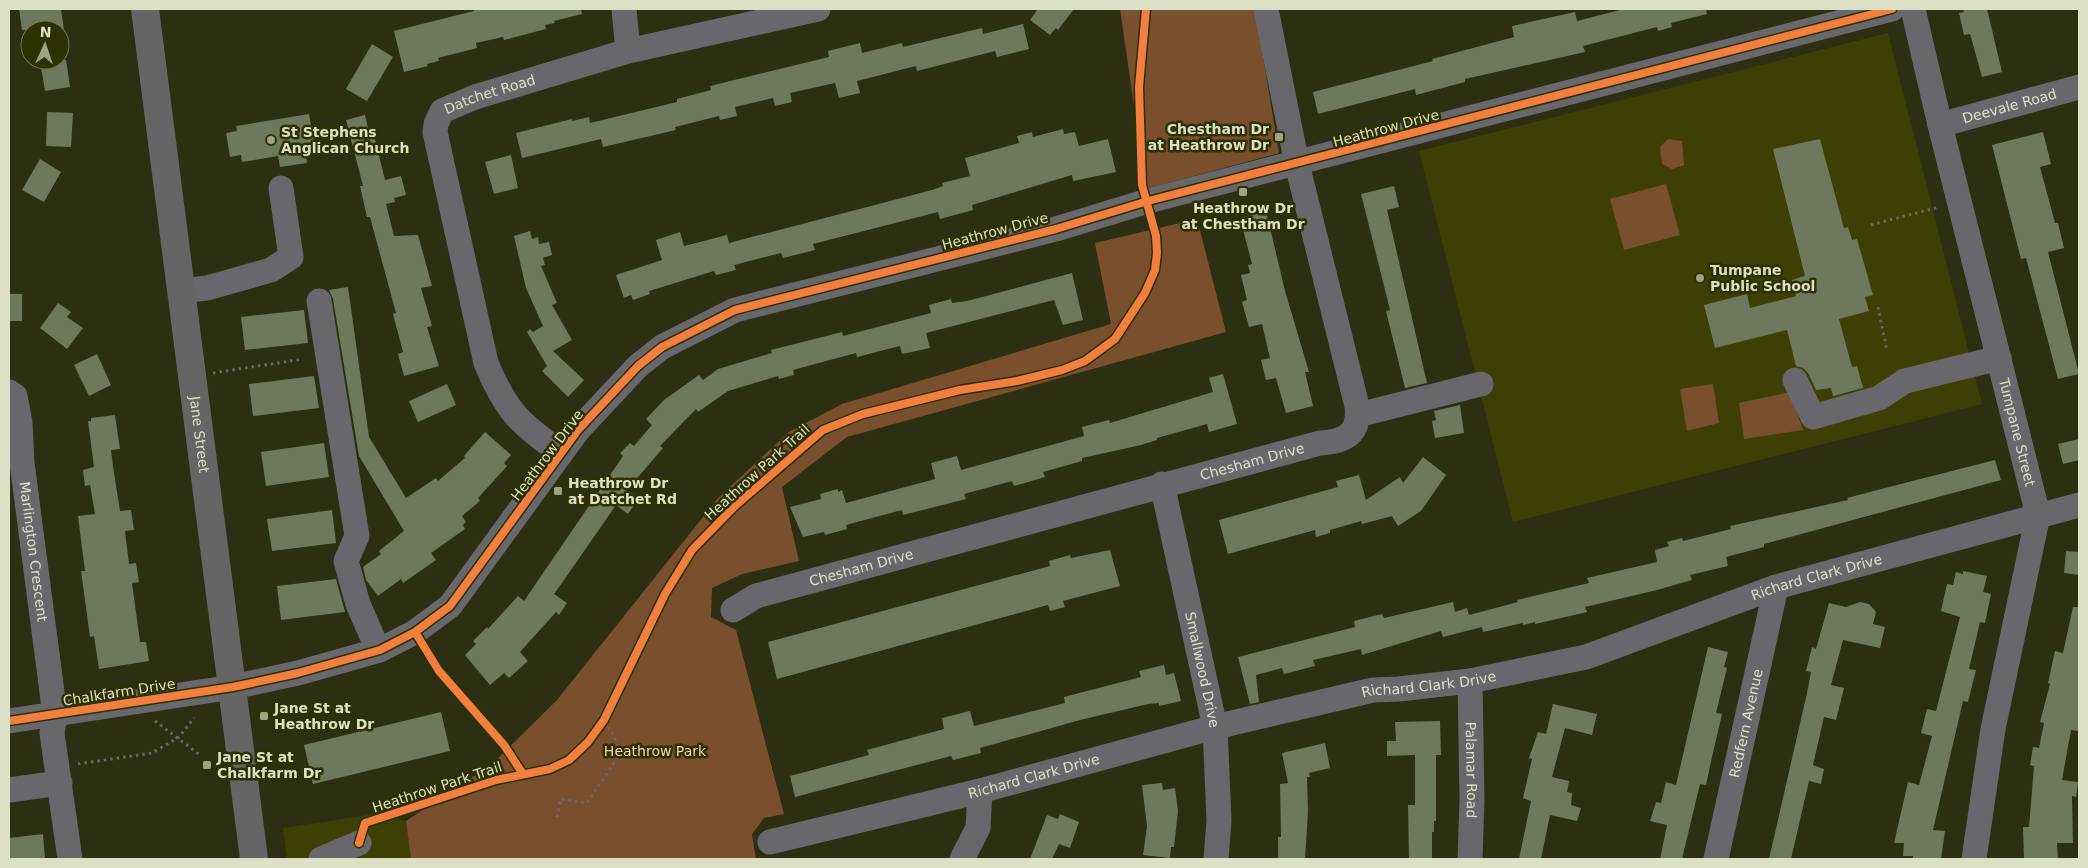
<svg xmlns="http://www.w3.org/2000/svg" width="2088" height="868" viewBox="0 0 2088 868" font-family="'DejaVu Sans',sans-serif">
<rect width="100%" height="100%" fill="#2d2f13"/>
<path fill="#3d3f05" d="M1888,33L1982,404L1513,522L1419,151Z
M375,814L406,821L411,859H287L283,828Z"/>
<path fill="#7a4f2e" d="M1120,9H1255L1279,153L1146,189Z
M1668,139L1682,141L1684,165L1672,169L1662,164L1660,147Z
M1666,184L1680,235L1624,250L1610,199Z
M1197,219L1226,332L847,437L782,487L799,561L742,574L712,588L711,617L736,630L784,814L764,818L752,834L756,859H411L406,821L491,765L557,700L719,497L789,432L842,404L1111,324L1095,243Z
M1713,384L1719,423L1687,431L1680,389Z
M1790,392L1803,430L1744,439L1739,403Z"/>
<path fill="#6e785c" d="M19,9H61L64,30H22Z
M473,9H581L582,14L554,21L555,23L545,25L546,29L504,40L503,37L476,43L477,48L438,58L439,61L427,64L428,66L404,72L394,31L474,11Z
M1038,9H1074L1058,30L1056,28L1050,35L1030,20Z
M1624,9H1706L1707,14L1671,23L1672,27L1658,31L1657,27L1583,46L1585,52L1465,79V82L1416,95L1415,89L1318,114L1313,92L1433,61L1432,59L1514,37L1512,26L1575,12L1577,21Z
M1963,9H1987L2002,72L1982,77L1971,37L1970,34L1964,35L1959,13L1964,12Z
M1023,24L1029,49L997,57L995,51L917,71L916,66L857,81L860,93L839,98L835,83L790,93L792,102L775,106L773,98L735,107L737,116L720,120L719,116L675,127L676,130L603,147L601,139L522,158L516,133L572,119V121L589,117L590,123L677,102V99L711,90L710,86L829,57L828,51L860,43L862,53L902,43L903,47L982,28L983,34Z
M372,44L393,57L367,101L346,89Z
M40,60H66L70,87L45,91Z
M47,112L73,113L71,147L46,146Z
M309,114L315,147L305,149L307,163L280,167L278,156L242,162L241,155L230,157L226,133L237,131L236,126Z
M365,115L368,128L372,127L385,180L401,176L406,195L394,198L395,202L386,204L394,236L418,235L432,286L421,288L432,326L427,327L439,366L404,376L398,354L403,352L393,314L396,313L370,217H367L360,186H363L346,120Z
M1063,129L1064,134L1075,132L1079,146L1108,139L1116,172L1073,181L1072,175L972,205L973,210L940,219L938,212L899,222L813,244L815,250L783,258L781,253L734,265L736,270L716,275L714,271L649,291L650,294L633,300L631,295L624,298L616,275L662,260L656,240L680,232L684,246L727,235L729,243L932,190L943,186L942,183L970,176L965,158L1019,143L1017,136L1032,132L1033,137Z
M2043,132L2051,164L2040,167L2055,223H2058L2064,248L2048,252L2079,374L2058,379L2026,258L2021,259L1992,145Z
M1820,139L1844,228L1848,227L1852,240L1857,239L1873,295L1865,297L1869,311L1839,319L1852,367L1857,366L1863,388L1833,396L1831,388L1816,390L1808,373L1803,368L1796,366L1787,330L1715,348L1704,305L1747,294L1750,308L1796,296L1792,280L1805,276L1773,149Z
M511,155L518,188L494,194L485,162Z
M40,159L61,172L44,202L22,190Z
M1394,186L1399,207L1387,210L1427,383L1405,388L1386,311L1390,310L1361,194Z
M1266,211L1285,291L1309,372H1305L1313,406L1286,413L1276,378L1266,380L1261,360L1270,358L1262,324L1249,327L1242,302L1247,300L1241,275L1250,273L1248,265L1252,264L1240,218Z
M530,231L532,239L538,237L539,244L549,242L552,255L543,258L545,265L541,266L557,303L552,305L572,340L553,351L584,380L568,397L542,371L547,366L527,332L530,329L533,332L543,326L526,288L514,236Z
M1072,273L1083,320L1063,325L1054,300L926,333L930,348L902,354L900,346L857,357L856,353L793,370L794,375L779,379L778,376L728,391L698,412L696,409L660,446L663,448L627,490L639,498L628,514L616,505L564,580L554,594L567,603L559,615L556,612L520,652L528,661L509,678L504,673L490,685L465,655L476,644L473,641L487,627L488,629L518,596L524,601L623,456L620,453L630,443L634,446L652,425L646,419L664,400L699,375L703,380L718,369L772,353L771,350L842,332L843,336L931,313L929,305L951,299L952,303L967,301Z
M348,287L369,437L406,498L436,478L438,481L465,458L464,456L485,432L511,455L504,463L507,466L478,498L480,501L462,516L466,522L463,525L465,529L431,553L436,560L403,583L401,579L378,596L366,580L363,567L381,554L379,551L404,531L359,456L333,299L329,290Z
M9,294H22V321H9Z
M58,303L71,312L67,317L83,328L67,349L40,328Z
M304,310L308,343L245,350L241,317Z
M97,354L111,385L89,396L74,365Z
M1223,374L1237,424L1209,432L1207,424L1157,438V440L1141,445L1082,458V461L1043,472L1045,477L1014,486L1012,481L964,494L966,499L903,515L902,510L846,525L847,529L825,535L824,532L803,537L790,507L821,499L820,494L838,489V492L842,490L846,503L935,479L931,463L957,456L961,470L1084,436L1082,427L1109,420L1110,423L1213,392L1209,378Z
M314,376L319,408L253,416L249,384Z
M447,384L456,405L418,422L409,401Z
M1460,405L1464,433L1435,438L1432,421L1436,420L1434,411Z
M115,415L120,449L111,450L113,466L120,511L131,510L134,530L125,531L129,564L136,563L139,582L132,583L135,605L140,642H146L149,661L99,669L94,636L90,637L81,571H85L78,516L95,514L90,485L85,486L83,470L94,467L88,421H91V418Z
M2079,439V460L2063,464L2058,444Z
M324,443L329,477L266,486L261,452Z
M1423,457L1446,475L1421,511L1398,526L1392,516L1362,524L1361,521L1330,530V533L1316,537L1315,530L1228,554L1219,520L1338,487L1336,481L1359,475L1366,500L1400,477L1403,483Z
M1995,460L2001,480L1764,544V547L1726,557L1728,566L1690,575L1692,580L1657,590L1585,607L1587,612L1535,624V622L1523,625V623L1483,632L1482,627L1443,637L1441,631L1362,655L1361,649L1313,660L1315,666L1284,674L1282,668L1256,675L1259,702L1250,704L1238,657L1355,627L1354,621L1382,614L1384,618L1453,602L1455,612L1467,608L1469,615L1518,602L1517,600L1589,583L1587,578L1657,562L1655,550L1669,546L1667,542L1682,538L1683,541L1731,529L1730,526L1848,500L1847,498L1885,488Z
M332,510L336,543L272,551L267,519Z
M1110,550L1120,586L1063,601L1065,607L1050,611L1048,605L777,679L768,642L1050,566L1049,561L1070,555L1071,558Z
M2066,551L2079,552V575L2064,573Z
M1963,571L1987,576L1983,592L1991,594L1985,623L1980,622L1969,669L1976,670L1968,702L1963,701L1933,830L1945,831L1941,859H1913V856H1903L1904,843H1894L1908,782L1919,785L1932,736L1921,733L1927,709L1936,711L1960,617L1941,611L1947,584L1953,585L1956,572L1963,574Z
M336,579L345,612L281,620L277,586Z
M1860,602L1869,604L1876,612L1873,624L1885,627L1880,648L1843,640L1831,685L1844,688L1836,720L1824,717L1813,765L1824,769L1821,784L1809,781L1791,859H1769L1807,693L1811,672L1806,671L1812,647L1816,649L1829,603L1846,607Z
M2073,607H2079V731L2071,730L2062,780L2078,782L2076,797L2072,796L2073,843H2057L2058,859H2024L2023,827H2029L2034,766L2030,765L2033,747L2039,748L2044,723L2040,722L2050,684L2048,683L2055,651L2063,653Z
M1708,647L1728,652L1724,667L1727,668L1716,713L1722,714L1712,757L1706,785L1700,784L1682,859H1660L1667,825L1650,821L1656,802L1661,803L1666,782L1676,785Z
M1164,665L1166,675L1174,673L1181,701L1159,706V703L1148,704L1080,720L980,748L981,753L953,760L951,756L795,797L790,776L869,755L867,750L944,729L942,718L970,711L974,726L1065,703L1064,697L1141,677L1139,671Z
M1553,704L1597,714L1592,735L1565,728L1552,777L1569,781L1567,792L1572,793L1571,805L1581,808L1577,821L1550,815L1541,859H1519L1531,801L1523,798L1532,759L1529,758L1538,732L1546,734Z
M441,712L450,751L313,784L304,745Z
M1440,721L1441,755H1436V821H1434V832H1432V859H1409L1408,805H1415V755L1387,756V741H1396L1395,722Z
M1325,743L1330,768L1309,773L1310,777H1307L1308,811L1305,859H1278V837H1281L1280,784L1288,783L1282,753Z
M1162,783L1163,790L1175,788L1178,811L1174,847H1171L1170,858L1143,855L1147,826L1142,785Z
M1060,814L1079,822L1070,848L1059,844L1052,859H1030L1047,815L1058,819Z
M43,834L45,859H9V838Z"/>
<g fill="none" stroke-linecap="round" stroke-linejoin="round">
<path stroke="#696965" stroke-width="3" stroke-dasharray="2.5 4" stroke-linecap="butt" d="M1871,225L1939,207
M1878,307L1887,351
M213,373L303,359
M155,721L200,755
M78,764L152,753L179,737L194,718
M557,817L561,799L587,803L618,757L615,738L604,720"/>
<g stroke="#68676c" stroke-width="25">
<path d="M624,9L628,51"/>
<path id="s1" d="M1913,9L1940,125L2038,515L1993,729L1974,859"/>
<path id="s2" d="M1940,125L2079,87"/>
<path d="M181,291L207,288L271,270L291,257L281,188"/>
<path d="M319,301L357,536L346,561L358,604L378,650"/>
<path d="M1795,380L1813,417L1879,398L1905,381L1999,358"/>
<path id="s3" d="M9,392L15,396L20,423L22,463L55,715L52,733L70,859"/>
<path d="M1358,415L1481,384"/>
<path id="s4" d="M561,453C519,423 506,411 486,363L435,132L436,124L442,111L475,97L628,51L818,9"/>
<path id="s5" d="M1162,484L1215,727L1219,821L1216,859"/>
<path id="s6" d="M733,610L756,596L1320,443C1346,442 1360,433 1357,406L1297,164L1266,9"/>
<path id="s7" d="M1470,681L1472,799L1470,859"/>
<path d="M9,721L233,687L298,673L380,650L415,632L450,606L578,430L638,366L662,347L735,310L1056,229L1148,201L1892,9"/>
<path d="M9,790L60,783"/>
<path id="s8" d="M770,842L980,791L1215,727L1373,690L1399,689L1470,681L1586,657L1776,587L2079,505"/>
<path d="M321,859L359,843"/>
<path d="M962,859L978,828L980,791"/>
<path id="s9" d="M1716,859L1776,587"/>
</g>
<path stroke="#666565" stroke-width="28" id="s10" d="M145,9L254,859"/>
<defs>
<path id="cycleway" d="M415,632L439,671L504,745L523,774
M9,721L233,687L298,673L380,650L415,632L450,606L578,430L638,366L662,347L735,310L1056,229L1148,201L1892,9
M359,843L365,823L496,780L550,769L569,760L588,742L604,720L665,594L692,550L735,506L823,430L863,414L960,390L1017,381L1062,370L1085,361L1115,339L1145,293L1155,270L1157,253L1156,236L1142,185L1139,87L1146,9"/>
</defs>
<use href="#cycleway" stroke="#2d3000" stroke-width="11"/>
<use href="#cycleway" stroke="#f27e40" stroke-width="8"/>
</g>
<g fill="#9fa287" stroke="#2d3000" stroke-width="2">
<rect x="1274" y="132" width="10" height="10" rx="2.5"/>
<circle cx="271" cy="140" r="5"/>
<rect x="1238" y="187" width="10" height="10" rx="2.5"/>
<circle cx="1700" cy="278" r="5"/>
<rect x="553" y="486" width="10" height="10" rx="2.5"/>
<rect x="259" y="711" width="10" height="10" rx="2.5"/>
<rect x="202" y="760" width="10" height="10" rx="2.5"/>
</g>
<g text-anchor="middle" stroke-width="5" stroke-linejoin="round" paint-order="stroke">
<g font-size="14" fill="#dce0c6" stroke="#2d3000">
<text dy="5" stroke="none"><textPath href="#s4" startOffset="429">Datchet Road</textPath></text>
<text dy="5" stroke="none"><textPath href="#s2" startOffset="72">Deevale Road</textPath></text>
<text transform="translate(1386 128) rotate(-15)" y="5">Heathrow Drive</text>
<text transform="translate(995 231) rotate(-15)" y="5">Heathrow Drive</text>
<text dy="5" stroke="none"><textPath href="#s1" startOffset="436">Tumpane Street</textPath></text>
<text dy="5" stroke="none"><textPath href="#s10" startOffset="429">Jane Street</textPath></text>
<text transform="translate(547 455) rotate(-53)" y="5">Heathrow Drive</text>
<text dy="5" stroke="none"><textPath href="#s6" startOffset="541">Chesham Drive</textPath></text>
<text transform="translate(757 472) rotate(-42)" y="5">Heathrow Park Trail</text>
<text dy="5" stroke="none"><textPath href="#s3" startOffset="164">Marlington Crescent</textPath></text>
<text dy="5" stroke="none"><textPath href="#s6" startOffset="136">Chesham Drive</textPath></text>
<text dy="5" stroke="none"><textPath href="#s8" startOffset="1082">Richard Clark Drive</textPath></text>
<text dy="5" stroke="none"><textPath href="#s5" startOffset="190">Smallwood Drive</textPath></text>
<text dy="5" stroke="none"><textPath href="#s8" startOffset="678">Richard Clark Drive</textPath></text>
<text transform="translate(119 692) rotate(-9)" y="5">Chalkfarm Drive</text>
<text dy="5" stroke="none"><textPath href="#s9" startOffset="139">Redfern Avenue</textPath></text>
<text dy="5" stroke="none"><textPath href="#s7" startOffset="89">Palamar Road</textPath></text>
<text dy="5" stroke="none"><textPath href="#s8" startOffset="272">Richard Clark Drive</textPath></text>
<text transform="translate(437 787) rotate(-18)" y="5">Heathrow Park Trail</text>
</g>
<g font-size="14" font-weight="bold" fill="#dce0c6" stroke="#2d3000" text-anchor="start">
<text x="1269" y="134" text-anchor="end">Chestham Dr<tspan x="1269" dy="16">at Heathrow Dr</tspan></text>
<text x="281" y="137">St Stephens<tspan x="281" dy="16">Anglican Church</tspan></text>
<text x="1243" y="213" text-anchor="middle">Heathrow Dr<tspan x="1243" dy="16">at Chestham Dr</tspan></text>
<text x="1710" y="275">Tumpane<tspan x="1710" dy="16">Public School</tspan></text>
<text x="568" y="488">Heathrow Dr<tspan x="568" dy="16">at Datchet Rd</tspan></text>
<text x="274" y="713">Jane St at<tspan x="274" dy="16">Heathrow Dr</tspan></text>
<text x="217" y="762">Jane St at<tspan x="217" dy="16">Chalkfarm Dr</tspan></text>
</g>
<g font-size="14" fill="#fbd1b8" stroke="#2d3000">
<text x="655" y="756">Heathrow Park</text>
</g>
</g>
<rect width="2088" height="868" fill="none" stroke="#dce0c6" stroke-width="20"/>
<g transform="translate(45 45) rotate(3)"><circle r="24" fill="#2d3000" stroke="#73764f"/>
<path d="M0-4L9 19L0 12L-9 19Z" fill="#9fa287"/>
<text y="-8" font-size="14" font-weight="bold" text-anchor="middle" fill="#dce0c6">N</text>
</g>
</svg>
